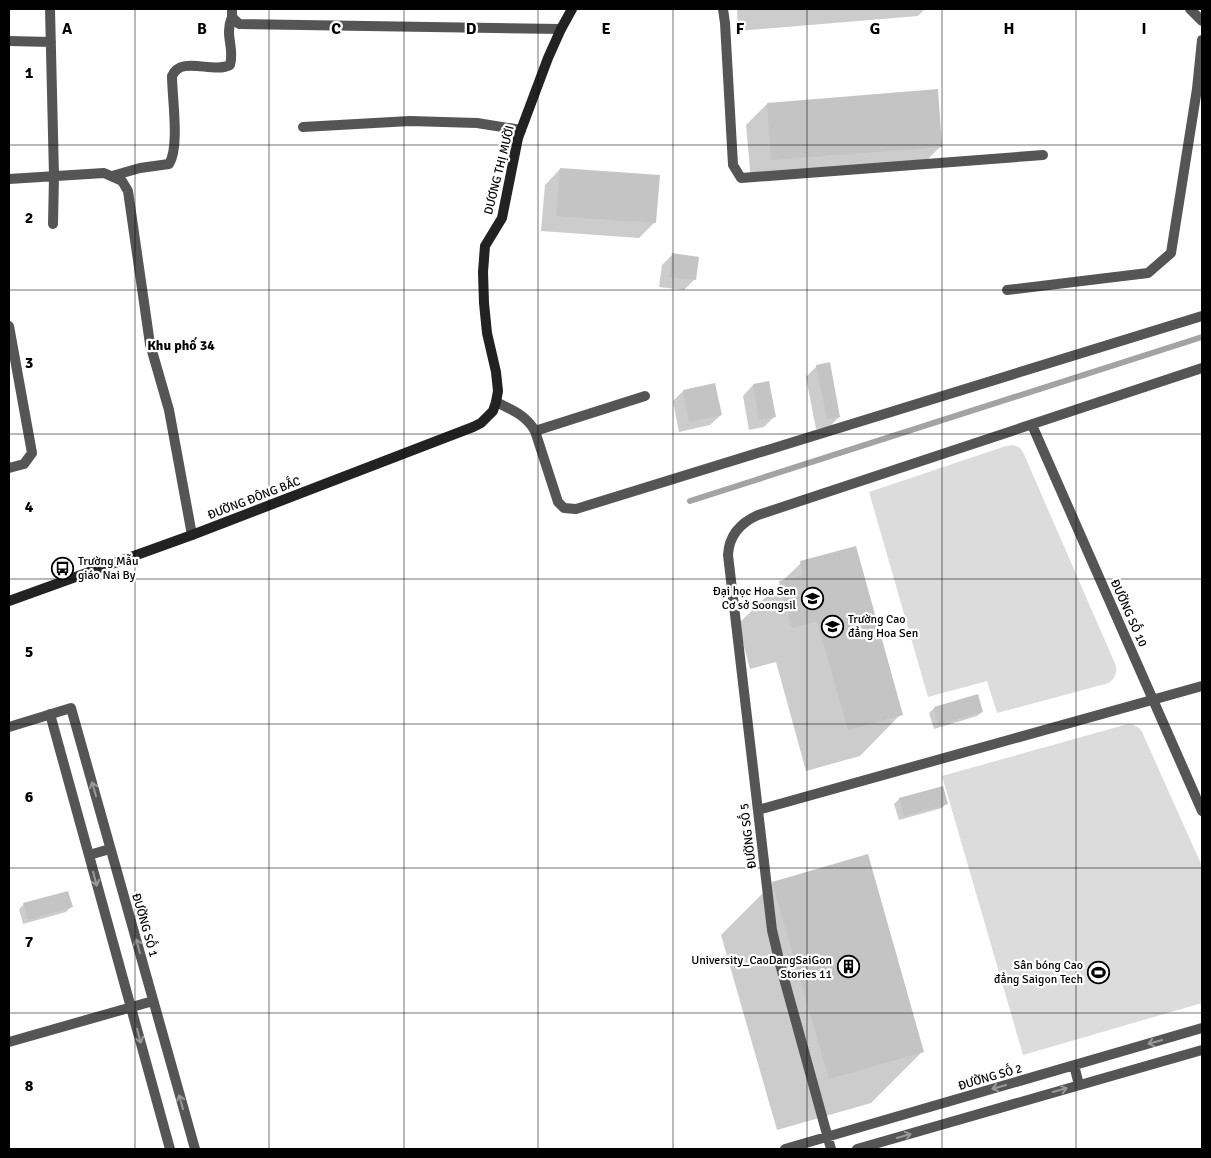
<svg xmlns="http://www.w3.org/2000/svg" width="1211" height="1158" viewBox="0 0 1211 1158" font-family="Signika,sans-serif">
<rect width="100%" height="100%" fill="#fff"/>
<path fill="#dcdcdc" d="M1013,445L1019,447L1023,452L1116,666C1117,674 1115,678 1109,683L997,713L987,681L928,697L869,492L1006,446Z
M1128,724C1135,725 1138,726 1142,732L1202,866V1003L1023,1055L942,776Z"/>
<path fill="#0003" d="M737,9H925L918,16L738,31Z
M767,104L941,146L920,167L751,180L746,125Z
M560,169L655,222L639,238L541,231L545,185Z
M673,254L695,279L684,290L659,287L662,265Z
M817,366L839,417L829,427L816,429L806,377Z
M753,385L775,416L764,427L749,430L743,396Z
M683,391L721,415L710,425L679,432L673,401Z
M801,563L901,714L860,756L806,771L776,662L750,669L738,624Z
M934,708L982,712L977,716L934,729L929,713Z
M942,787L947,803L942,808L899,820L894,804L899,799Z
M773,883L923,1051L871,1103L777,1130L721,935Z
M24,904L71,907L66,912L23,924L19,909Z"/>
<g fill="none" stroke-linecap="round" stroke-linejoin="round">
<path stroke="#a3a3a3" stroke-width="6" d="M690,501L1202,337"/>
</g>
<path fill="#c4c4c4" d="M938,89L942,147L771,160L767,103Z
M560,168L660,175L656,223L556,216Z
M672,253L699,257L696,280L669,277Z
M830,362L840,417L827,419L816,365Z
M769,381L776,417L759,420L753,384Z
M715,383L722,415L689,422L683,390Z
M856,546L903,715L848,730L817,621L792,628L779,581L803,575L800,561Z
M978,694L983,712L938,725L934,707Z
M943,786L948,804L904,816L899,798Z
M868,854L924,1052L829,1079L772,882Z
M68,891L73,907L28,920L23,903Z"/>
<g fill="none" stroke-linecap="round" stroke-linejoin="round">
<path stroke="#555" stroke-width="10" d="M50,9L54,176L53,224
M232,9V17L239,24L561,29
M723,9L725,23L733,165L741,178L1043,155
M1190,9L1202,21
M9,41L51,42
M303,127L410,121L477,123L521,130
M112,176L140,168L169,164C180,147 172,97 172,76C181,55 213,74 230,65C235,47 224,36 232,17
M9,179L104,173L122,181L128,191L150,344L169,410L192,535
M1007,290L1148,273L1171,253L1197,89L1202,40
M9,326L32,453L24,464L9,468
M496,402C512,410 526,415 535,431L558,502L564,508L576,509L1202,316
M1032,425L1202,811
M535,431L645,396
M50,714L170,1149
M9,727L71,708L195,1149
M758,810L1202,686
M89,855L110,849
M9,1042L153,1001
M1074,1065L1079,1085
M785,1149L1202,1028
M831,1149L780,964L772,930L728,555C729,535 740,523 758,515L1202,368
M857,1149L1202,1050"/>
<path stroke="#222" stroke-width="10" d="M9,601L192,535L473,427L481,423L493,411L496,402L498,391L496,372L487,333L484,303L483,272L485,246L502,218L518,138L548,58L561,29L572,9"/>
</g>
<defs><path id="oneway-shaft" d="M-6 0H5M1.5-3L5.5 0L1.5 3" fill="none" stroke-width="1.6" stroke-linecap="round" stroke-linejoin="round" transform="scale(1.25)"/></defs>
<g stroke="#999">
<use href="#oneway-shaft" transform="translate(94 789) rotate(-106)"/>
<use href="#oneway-shaft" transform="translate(95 879) rotate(75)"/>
<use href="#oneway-shaft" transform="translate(138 946) rotate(-106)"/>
<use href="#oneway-shaft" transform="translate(139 1036) rotate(75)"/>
<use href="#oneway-shaft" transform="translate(1155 1042) rotate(164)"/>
<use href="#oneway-shaft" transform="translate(999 1087) rotate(164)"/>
<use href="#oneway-shaft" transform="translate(1060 1090) rotate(-16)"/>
<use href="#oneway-shaft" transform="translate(181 1102) rotate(-106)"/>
<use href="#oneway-shaft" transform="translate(904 1136) rotate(-16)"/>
</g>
<path fill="none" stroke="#000" stroke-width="1" stroke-opacity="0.55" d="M135,9V1149M269,9V1149M404,9V1149M538,9V1149M673,9V1149M807,9V1149M942,9V1149M1076,9V1149M9,145H1202M9,290H1202M9,434H1202M9,579H1202M9,724H1202M9,868H1202M9,1013H1202"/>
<defs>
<symbol id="bus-ring" viewBox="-11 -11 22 22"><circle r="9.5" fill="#fff" stroke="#000" stroke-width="1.5"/><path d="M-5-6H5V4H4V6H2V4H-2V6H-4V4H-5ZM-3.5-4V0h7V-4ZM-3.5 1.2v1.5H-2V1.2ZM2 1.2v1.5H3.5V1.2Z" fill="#000"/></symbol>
<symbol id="university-ring" viewBox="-11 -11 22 22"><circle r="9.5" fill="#fff" stroke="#000" stroke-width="1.5"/><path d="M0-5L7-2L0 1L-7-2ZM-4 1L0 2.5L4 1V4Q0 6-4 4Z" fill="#000"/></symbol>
<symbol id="building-ring" viewBox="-11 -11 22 22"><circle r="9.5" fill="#fff" stroke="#000" stroke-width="1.5"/><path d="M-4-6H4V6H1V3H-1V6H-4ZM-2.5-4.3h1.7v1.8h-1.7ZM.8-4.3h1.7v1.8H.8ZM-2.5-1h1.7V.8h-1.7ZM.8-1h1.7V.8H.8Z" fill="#000"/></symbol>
<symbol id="stadium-ring" viewBox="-11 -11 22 22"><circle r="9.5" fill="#fff" stroke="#000" stroke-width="1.5"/><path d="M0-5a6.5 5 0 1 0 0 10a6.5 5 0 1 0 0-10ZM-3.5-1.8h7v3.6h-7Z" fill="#000"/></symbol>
</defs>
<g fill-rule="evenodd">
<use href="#bus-ring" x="50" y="556" width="25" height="25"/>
<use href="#university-ring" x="800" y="586" width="25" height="25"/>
<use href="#university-ring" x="820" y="614" width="25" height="25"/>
<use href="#building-ring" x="836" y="954" width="25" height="25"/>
<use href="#stadium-ring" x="1086" y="960" width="25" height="25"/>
</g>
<g text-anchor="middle" stroke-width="4.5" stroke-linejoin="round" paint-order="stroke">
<g font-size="12" fill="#000" stroke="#fff">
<text transform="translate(499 170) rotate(-76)" y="4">DƯƠNG THỊ MƯỜI</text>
<text transform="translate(254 498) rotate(-21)" y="4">ĐƯỜNG ĐÔNG BẮC</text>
<text transform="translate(1129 613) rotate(66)" y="4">ĐƯỜNG SỐ 10</text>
<text transform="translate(748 836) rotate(-97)" y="4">ĐƯỜNG SỐ 5</text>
<text transform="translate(145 925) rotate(74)" y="4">ĐƯỜNG SỐ 1</text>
<text transform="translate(990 1077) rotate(-16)" y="4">ĐƯỜNG SỐ 2</text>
</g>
<g font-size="12" fill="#000" stroke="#fff" text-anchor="end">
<text x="78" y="565" text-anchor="start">Trường Mẫu<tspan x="78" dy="14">giáo Nai By</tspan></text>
<text x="796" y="595">Đại học Hoa Sen<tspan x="796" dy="14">Cơ sở Soongsil</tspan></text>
<text x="848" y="623" text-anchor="start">Trường Cao<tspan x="848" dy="14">đẳng Hoa Sen</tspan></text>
<text x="832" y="964">University_CaoDangSaiGon<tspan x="832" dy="14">Stories 11</tspan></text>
<text x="1083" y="969">Sân bóng Cao<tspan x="1083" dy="14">đẳng Saigon Tech</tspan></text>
</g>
<g font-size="14" font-weight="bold" fill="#000" stroke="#fff">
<text x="181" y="350">Khu phố 34</text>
</g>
</g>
<g font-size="16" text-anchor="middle" font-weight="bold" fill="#000" stroke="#fff" stroke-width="4.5" stroke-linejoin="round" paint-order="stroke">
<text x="67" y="34">A</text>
<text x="202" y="34">B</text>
<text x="336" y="34">C</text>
<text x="471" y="34">D</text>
<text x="606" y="34">E</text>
<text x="740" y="34">F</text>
<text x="875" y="34">G</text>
<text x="1009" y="34">H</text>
<text x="1144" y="34">I</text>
<text x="29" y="78">1</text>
<text x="29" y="223">2</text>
<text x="29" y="368">3</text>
<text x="29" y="512">4</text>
<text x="29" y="657">5</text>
<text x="29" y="802">6</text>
<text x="29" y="947">7</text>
<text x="29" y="1091">8</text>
</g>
<rect width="1211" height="1158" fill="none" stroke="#000000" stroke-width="20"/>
</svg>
